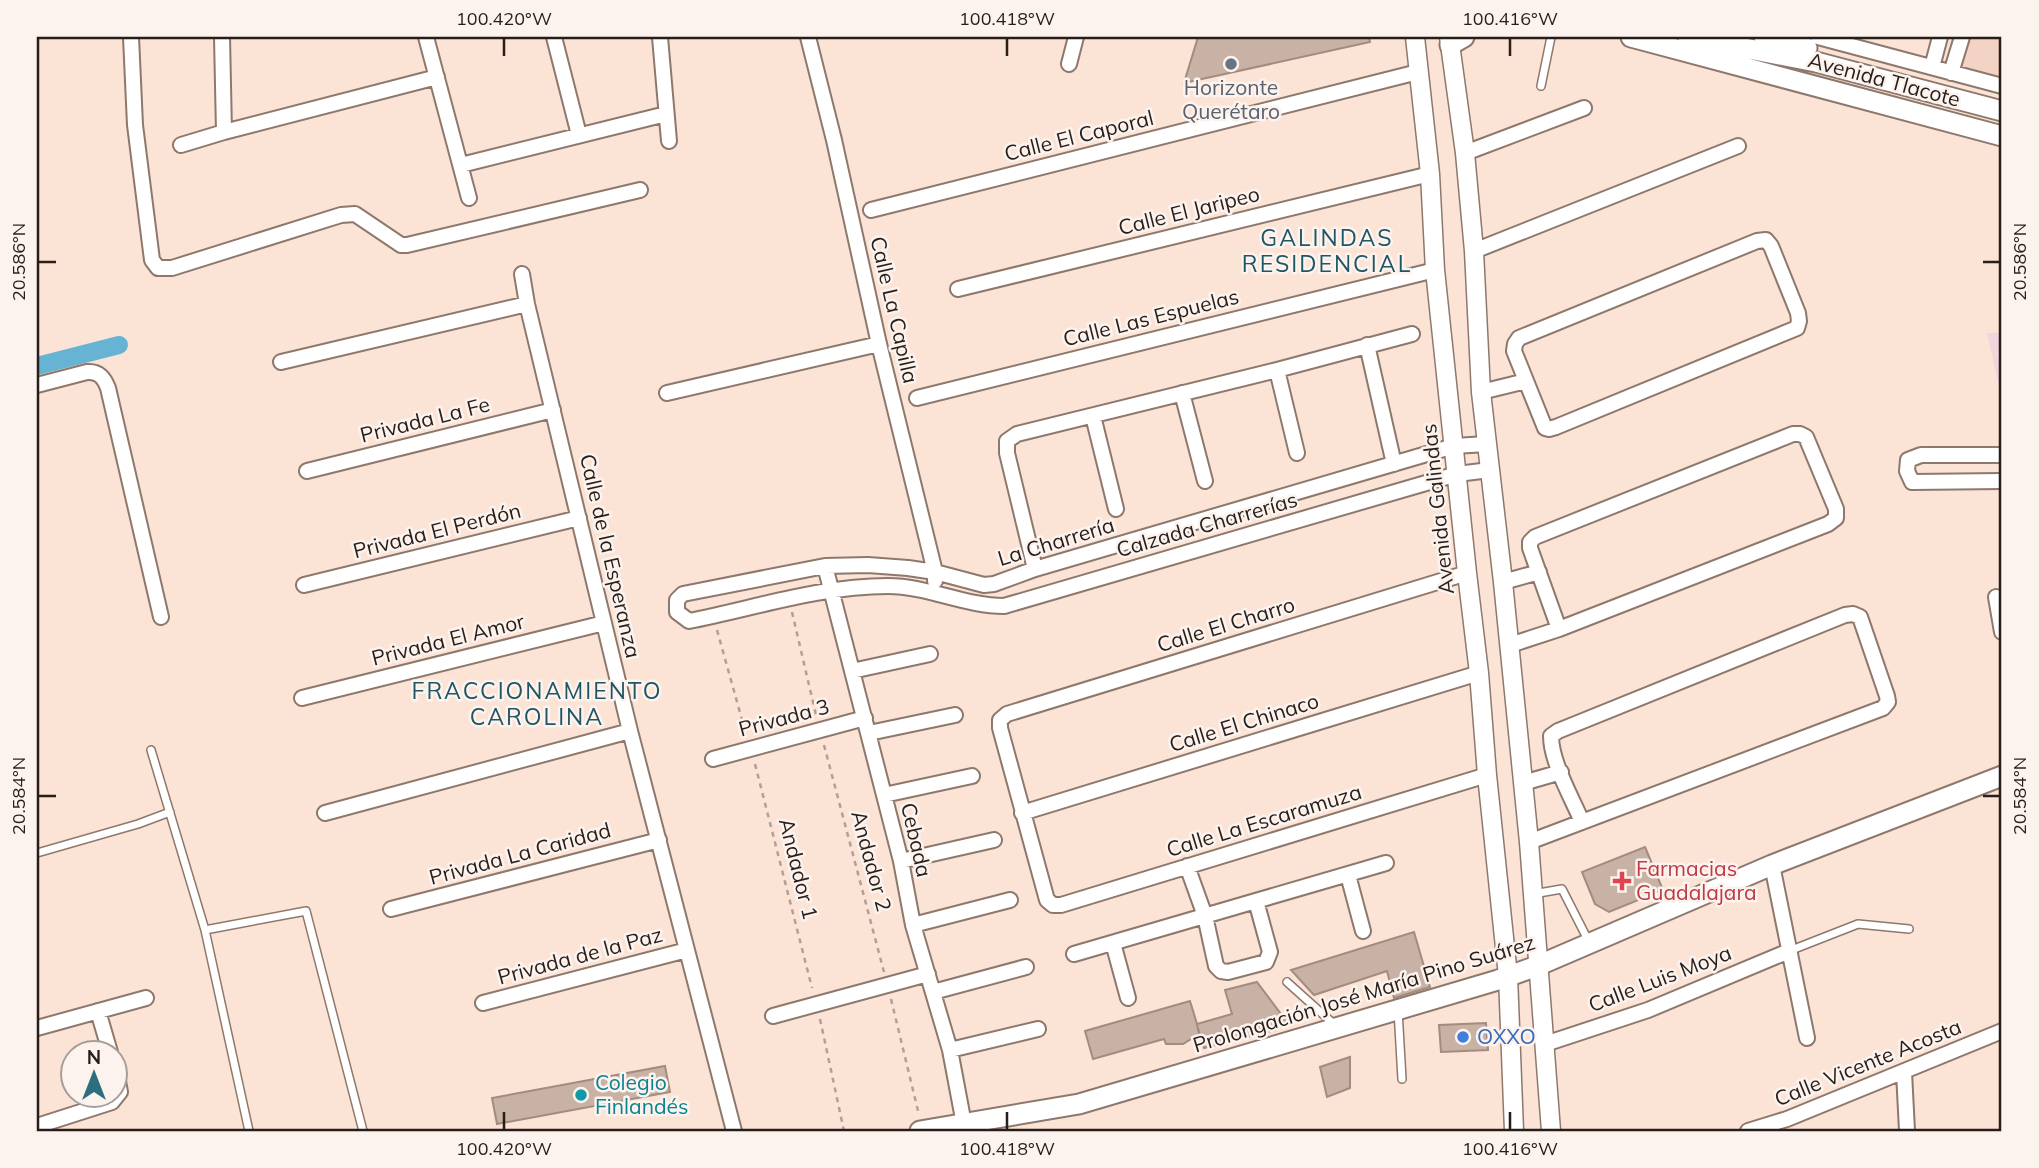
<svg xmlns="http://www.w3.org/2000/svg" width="2039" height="1168" viewBox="0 0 2039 1168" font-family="Mulish,sans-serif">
<rect width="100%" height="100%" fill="#fbe3d6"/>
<path fill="#f3d4c4" d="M1962,37H2002V86L1951,73Z"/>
<path fill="#f1d7dd" d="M1987,333H2002V399Z"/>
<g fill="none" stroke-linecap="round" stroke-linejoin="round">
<path stroke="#66b3d3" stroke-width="18" d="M37,366L119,345"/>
</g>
<path fill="#c8b1a5" stroke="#a28c7f" stroke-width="2" d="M1198,37H1369L1370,42L1184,83Z
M1645,847L1663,890L1609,912L1595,904L1582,872Z
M1414,932L1430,987L1394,998L1387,971L1314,995L1291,970Z
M1257,982L1287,1022L1275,1030L1204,1048L1197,1025L1199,1034L1183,1044H1166L1164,1039L1093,1059L1085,1031L1190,1001L1197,1024L1232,1014L1225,990Z
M1486,1023L1488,1050L1441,1052L1439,1025Z
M1350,1057V1088L1327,1097L1320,1067Z
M665,1066L670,1092L497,1124L492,1098Z"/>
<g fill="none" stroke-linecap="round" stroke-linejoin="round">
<defs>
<path id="service" d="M1541,86L1551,37
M151,750L205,930L249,1131
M37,853L138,824L170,812
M1533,894L1562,889L1589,942
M205,930L306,911L363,1131
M1789,951L1858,924L1909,929
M1287,982L1336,1026
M1398,1010L1402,1079"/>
<path id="minor" d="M131,37L135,125L152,260L158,268H172L341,215L355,214L401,245H407L640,190
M222,37L224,132
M426,37L469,198
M554,37L579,135
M660,37L669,141
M808,37L834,140L879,344L935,572V581
M1818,37L2002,86
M1069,64L1076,37
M1932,67L1940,37
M1951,73L1962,37
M181,145L224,132L437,77
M1465,153L1584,108
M461,165L666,114
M871,210L1418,72
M1766,240L1771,246L1798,313L1799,321L1797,328L1556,427L1549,429L1545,428L1514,351L1515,344L1519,338L1757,241Z
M1474,251L1738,146
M522,274L527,304L630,731L734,1131
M958,289L1430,174
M1367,345L1394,464
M281,362L527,304
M1277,370L1297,453
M37,385L87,372C99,371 104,378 108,388L161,617
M1481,392L1526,381
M667,393L879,344
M1182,393L1205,481
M917,398L1435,270
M1093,416L1116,509
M1487,444L1454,446L1035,569L994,584L984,585L935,572L908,568L868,565L825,566L683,594L677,600V612L689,621C755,608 820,586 888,586C927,586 965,606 1004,606L1457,474L1490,470
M2002,455H1921L1908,460L1907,471L1912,482L2002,481
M307,471L553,410
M825,566L901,861L913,925L950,1050L964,1124
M1035,569L1007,453V441L1017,434L1277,370L1412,334
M1467,573L1007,714L1000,720V728L1047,900L1053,905H1061L1487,775
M1503,582L1539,572
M304,585L579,518
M1996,597L2002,632
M1510,645L1559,629L1828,524L1836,518V509L1806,437L1800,434H1793L1535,537L1530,542V548L1559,629
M852,671L930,654
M302,698L604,623
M869,733L955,715
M713,759L865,718
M1523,783L1561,772
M884,795L972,776
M325,813L630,731
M1022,813L1479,673
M1529,842L1883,708L1888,702L1887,696L1860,617L1853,614L1845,615L1558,731L1551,736C1551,762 1572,798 1582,822
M901,861L994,840
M1772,865L1807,1038
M1187,866L1205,916L1216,966L1221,971L1228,972L1266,962L1270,952L1256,901
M1348,875L1363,931
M391,909L659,840
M913,925L1010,900
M1113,943L1128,998
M1074,954L1386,863
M933,992L1026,967
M483,1003L687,950
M98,1011L110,1052
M773,1016L928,974
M37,1028L146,998
M1545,1044L1648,1010L1789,951
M950,1050L1038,1029
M1904,1072L1907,1131
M37,1126L112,1102L120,1092L116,1070
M1748,1131L1787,1119L2002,1031"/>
<path id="tertiary" d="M1415,37L1430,174L1435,270L1467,573L1479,673L1487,775L1508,976L1514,1131
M1449,37L1465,153L1474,251L1481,392L1503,582L1529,842L1551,1131"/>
<path id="secondary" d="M1631,37L2002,136
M1688,37L1816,62L2002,111
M1764,37L1807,48
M1450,45L1464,37
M920,1131L1079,1104L1498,980L1537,966L1772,865L2002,776"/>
</defs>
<use href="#service" stroke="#8e786c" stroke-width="10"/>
<use href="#minor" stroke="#8e786c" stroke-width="18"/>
<use href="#tertiary" stroke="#8e786c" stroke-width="21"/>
<use href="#secondary" stroke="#8e786c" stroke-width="23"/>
<path stroke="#b29f95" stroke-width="2.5" stroke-dasharray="5 5" stroke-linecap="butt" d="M792,612L816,715
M717,630L746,734
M824,745L884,972
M755,764L812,988
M891,999L919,1115
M820,1019L844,1131"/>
<use href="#service" stroke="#fff" stroke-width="7"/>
<use href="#minor" stroke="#fff" stroke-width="14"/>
<use href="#tertiary" stroke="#fff" stroke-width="18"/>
<use href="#secondary" stroke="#fff" stroke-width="19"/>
</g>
<path fill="none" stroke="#271e19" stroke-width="2.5" d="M504,38V56M1007,38V56M1510,38V56M38,262H56M1983,262H2000M38,796H56M1983,796H2000M504,1112V1130M1007,1112V1130M1510,1112V1130"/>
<circle fill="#6b7280" stroke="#fdf3ee" stroke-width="2.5" cx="1231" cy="64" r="7"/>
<path fill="#e0444e" stroke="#fdf3ee" stroke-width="2.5" d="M1618.5 870.5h7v7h7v7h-7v7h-7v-7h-7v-7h7z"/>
<circle fill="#3f7fe0" stroke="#fdf3ee" stroke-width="2.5" cx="1463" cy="1037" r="7"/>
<circle fill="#0f9aa8" stroke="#fdf3ee" stroke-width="2.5" cx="581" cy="1095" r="7"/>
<g text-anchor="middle" stroke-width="5" stroke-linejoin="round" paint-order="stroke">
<g font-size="21" fill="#271e19" stroke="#fdf3ee">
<text transform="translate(1884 80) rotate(15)" y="7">Avenida Tlacote</text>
<text transform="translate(1079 136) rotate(-14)" y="7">Calle El Caporal</text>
<text transform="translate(1189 211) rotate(-14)" y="7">Calle El Jaripeo</text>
<text transform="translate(894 310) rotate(77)" y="7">Calle La Capilla</text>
<text transform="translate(1151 318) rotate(-14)" y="7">Calle Las Espuelas</text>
<text transform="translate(425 420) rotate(-14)" y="7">Privada La Fe</text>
<text transform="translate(1438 509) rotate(-96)" y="7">Avenida Galindas</text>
<text transform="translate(1207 525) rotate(-16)" y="7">Calzada Charrerías</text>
<text transform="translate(437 531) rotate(-14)" y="7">Privada El Perdón</text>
<text transform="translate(1056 542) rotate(-17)" y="7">La Charrería</text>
<text transform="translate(610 556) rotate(77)" y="7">Calle de la Esperanza</text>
<text transform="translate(1226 625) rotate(-17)" y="7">Calle El Charro</text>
<text transform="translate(448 640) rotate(-14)" y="7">Privada El Amor</text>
<text transform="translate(784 718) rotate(-15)" y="7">Privada 3</text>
<text transform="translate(1244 723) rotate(-17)" y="7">Calle El Chinaco</text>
<text transform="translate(1264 821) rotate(-17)" y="7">Calle La Escaramuza</text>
<text transform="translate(916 840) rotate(77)" y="7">Cebada</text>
<text transform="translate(520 854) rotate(-15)" y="7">Privada La Caridad</text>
<text transform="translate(871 861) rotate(75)" y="7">Andador 2</text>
<text transform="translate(798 869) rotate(76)" y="7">Andador 1</text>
<text transform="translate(580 956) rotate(-15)" y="7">Privada de la Paz</text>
<text transform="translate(1660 979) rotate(-21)" y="7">Calle Luis Moya</text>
<text transform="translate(1364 994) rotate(-17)" y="7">Prolongación José María Pino Suárez</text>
<text transform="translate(1868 1063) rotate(-22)" y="7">Calle Vicente Acosta</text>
</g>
<g font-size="21" fill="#5b616d" stroke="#fdf3ee">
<text x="1231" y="95">Horizonte<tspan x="1231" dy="24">Querétaro</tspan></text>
</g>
<g font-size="21" fill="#be3a42" stroke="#fdf3ee" text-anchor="start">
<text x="1636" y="876">Farmacias<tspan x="1636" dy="24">Guadalajara</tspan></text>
</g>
<g font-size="21" fill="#366cbe" stroke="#fdf3ee" text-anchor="start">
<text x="1477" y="1044">OXXO</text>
</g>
<g font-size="21" fill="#0d838f" stroke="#fdf3ee" text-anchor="start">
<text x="595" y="1090">Colegio<tspan x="595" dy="24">Finlandés</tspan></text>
</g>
<g font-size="23" letter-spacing="2" fill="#205663" stroke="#fdf3ee">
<text x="1327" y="246">GALINDAS<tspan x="1327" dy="26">RESIDENCIAL</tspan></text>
<text x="537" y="699">FRACCIONAMIENTO<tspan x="537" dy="26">CAROLINA</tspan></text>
</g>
</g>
<rect width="2039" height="1168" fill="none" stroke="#fdf3ee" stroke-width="77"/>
<g transform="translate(94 1074)"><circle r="33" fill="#fdf3ee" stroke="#a79e99" stroke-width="2"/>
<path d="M0-5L12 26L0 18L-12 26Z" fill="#2b6f7f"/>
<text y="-10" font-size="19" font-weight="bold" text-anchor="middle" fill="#271e19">N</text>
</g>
<rect x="38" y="38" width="1962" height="1092" fill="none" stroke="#271e19" stroke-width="2.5"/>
<g font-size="18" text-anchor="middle" fill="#271e19">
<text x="504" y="25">100.420°W</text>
<text x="1007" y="25">100.418°W</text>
<text x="1510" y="25">100.416°W</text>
<text transform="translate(19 262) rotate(-90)" y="6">20.586°N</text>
<text transform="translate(2020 262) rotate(-90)" y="6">20.586°N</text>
<text transform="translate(19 796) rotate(-90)" y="6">20.584°N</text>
<text transform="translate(2020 796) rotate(-90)" y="6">20.584°N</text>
<text x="504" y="1155">100.420°W</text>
<text x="1007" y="1155">100.418°W</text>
<text x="1510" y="1155">100.416°W</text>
</g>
</svg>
